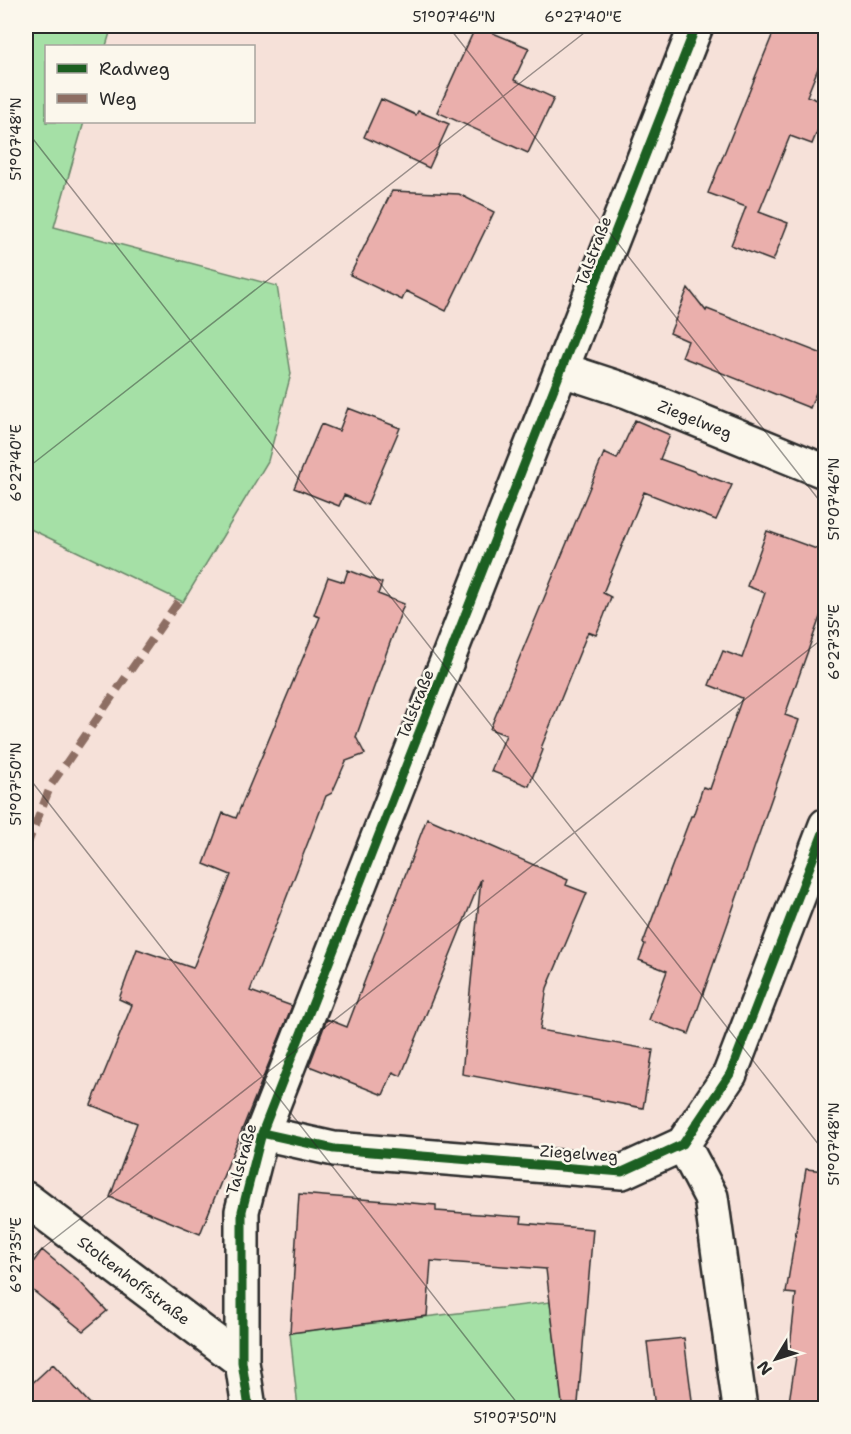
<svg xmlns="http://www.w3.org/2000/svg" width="851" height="1434" viewBox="0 0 851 1434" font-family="'Shantell Sans',sans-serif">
<rect width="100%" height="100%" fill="#f6e1d9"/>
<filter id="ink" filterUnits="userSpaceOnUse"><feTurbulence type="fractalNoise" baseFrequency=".0167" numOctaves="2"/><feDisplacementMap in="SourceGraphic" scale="12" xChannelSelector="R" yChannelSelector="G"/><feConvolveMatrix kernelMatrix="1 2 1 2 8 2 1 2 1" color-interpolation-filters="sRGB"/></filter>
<g filter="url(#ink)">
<path fill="#a5e0a6" stroke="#688668" stroke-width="1.5" d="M26,26H112L106,46H46V122H84L54,227L277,286L291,374L268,461L183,602L26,527Z
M550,1302L563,1408H298L290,1333Z"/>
<path fill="#eaafac" stroke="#2b2b2b" stroke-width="1.5" d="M476,26L529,48L514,80L554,98L528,153L437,112Z
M776,26H825V51L807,96L825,103V112L812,144L790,136L759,212L788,223L773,261L731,245L746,207L708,193Z
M381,99L416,115L418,111L449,124L429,168L364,137Z
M392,191L459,194L494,212L446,311L406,291L402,300L350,275Z
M688,288L706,311L707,309L825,355V370L810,408L682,357L688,341L670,333Z
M348,408L400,428L367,505L344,495L339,506L294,488L321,424L339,431Z
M635,420L670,435L660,459L732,485L716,520L644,492L603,593L611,597L604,616L596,635L588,632L541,748L543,750L529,786L491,771L506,735L490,729L604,453L617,459Z
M767,531L825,552V603L785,715L799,720L689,1034L649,1020L667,971L639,960L645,944L643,943L691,816H693L703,787L710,789L742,698L709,685L723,651L742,658L765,593L747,586Z
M348,570L382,583L378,594L404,604L356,737L365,754L346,761L332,793L326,796L250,991L292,1006L200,1234L110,1197L137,1123L91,1105L132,1005L119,999L137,949L193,968L231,875L204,864L223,813L236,818L320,617L314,615L328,577L344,582Z
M427,818L568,880L566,885L587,893L547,988L540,1030L653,1050L643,1108L462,1074L481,879L401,1076L393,1072L383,1095L309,1066L327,1019L347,1027Z
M806,1169L825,1171V1408H788L796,1357L789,1356L796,1294L786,1293Z
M299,1194L436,1205V1211L522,1217L521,1223L593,1229L578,1403H562L546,1269L431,1261L427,1316L290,1333Z
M42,1250L80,1282L107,1311L83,1331L26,1285V1272Z
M684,1338L693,1408H655L647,1342Z
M53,1364L94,1408H26V1389Z"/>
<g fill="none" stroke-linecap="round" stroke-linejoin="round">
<defs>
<path id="minor" d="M563,370L627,391L826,472
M262,1133L334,1149L622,1172L683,1144L730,1074L826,825
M683,1144L711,1197L740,1408
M26,1199L242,1362
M249,1408L242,1362V1211L262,1133L696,26"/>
</defs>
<use href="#minor" stroke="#2b2b2b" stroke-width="38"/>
<use href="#minor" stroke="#fbf7ec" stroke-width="33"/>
<path stroke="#8d6e63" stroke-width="8" stroke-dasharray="15 8" stroke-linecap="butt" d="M26,848L51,785L180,599"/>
<defs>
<path id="cycleway" d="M262,1133L334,1149L622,1172L683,1144L730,1074L826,825
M249,1408L242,1362V1211L262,1133L696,26"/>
</defs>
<use href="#cycleway" stroke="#fbf7ec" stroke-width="13"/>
<use href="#cycleway" stroke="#1b5e20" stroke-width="9"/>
</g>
</g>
<path fill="none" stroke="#2b2b2b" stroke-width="1.5" stroke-opacity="0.45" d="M448,26L826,509M26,130L826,1154M26,469L593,26M26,774L521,1408M26,1261L826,636"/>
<g text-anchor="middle" stroke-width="5" stroke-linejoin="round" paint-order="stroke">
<g font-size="16" fill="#2b2b2b" stroke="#fbf7ec">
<text transform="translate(593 251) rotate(-69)" y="6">Talstraße</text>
<text transform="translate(695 419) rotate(22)" y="6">Ziegelweg</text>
<text transform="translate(415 704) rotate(-68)" y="6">Talstraße</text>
<text transform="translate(579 1153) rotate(4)" y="6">Ziegelweg</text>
<text transform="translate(241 1159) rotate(-74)" y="6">Talstraße</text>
<text transform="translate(134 1280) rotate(37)" y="6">Stoltenhoffstraße</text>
</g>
</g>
<rect width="851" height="1434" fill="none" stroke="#fbf7ec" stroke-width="66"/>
<rect x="45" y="45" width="210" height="78" fill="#fbf7ec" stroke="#a8a59f" stroke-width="1.5"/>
<rect x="57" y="64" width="30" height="9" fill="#1b5e20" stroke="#a8a59f" stroke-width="1.5"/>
<text x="99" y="75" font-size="18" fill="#2b2b2b">Radweg</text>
<rect x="57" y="94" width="30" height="9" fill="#8d6e63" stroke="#a8a59f" stroke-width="1.5"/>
<text x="99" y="105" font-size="18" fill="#2b2b2b">Weg</text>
<g transform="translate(776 1359) rotate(232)" stroke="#fbf7ec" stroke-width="4.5" paint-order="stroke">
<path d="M0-4.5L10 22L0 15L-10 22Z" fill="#2b2b2b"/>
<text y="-9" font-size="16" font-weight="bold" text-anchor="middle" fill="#2b2b2b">N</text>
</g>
<rect x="33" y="33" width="785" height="1368" fill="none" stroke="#2b2b2b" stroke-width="2"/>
<g font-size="15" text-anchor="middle" fill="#2b2b2b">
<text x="454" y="22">51°07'46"N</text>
<text x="583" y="22">6°27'40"E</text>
<text transform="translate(16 139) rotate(-90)" y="5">51°07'48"N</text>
<text transform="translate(16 463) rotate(-90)" y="5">6°27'40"E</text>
<text transform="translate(834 499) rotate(-90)" y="5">51°07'46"N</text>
<text transform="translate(834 642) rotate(-90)" y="5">6°27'35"E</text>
<text transform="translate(16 784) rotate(-90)" y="5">51°07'50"N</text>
<text transform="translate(834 1144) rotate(-90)" y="5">51°07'48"N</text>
<text transform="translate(16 1255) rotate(-90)" y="5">6°27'35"E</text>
<text x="515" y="1423">51°07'50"N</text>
</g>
</svg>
